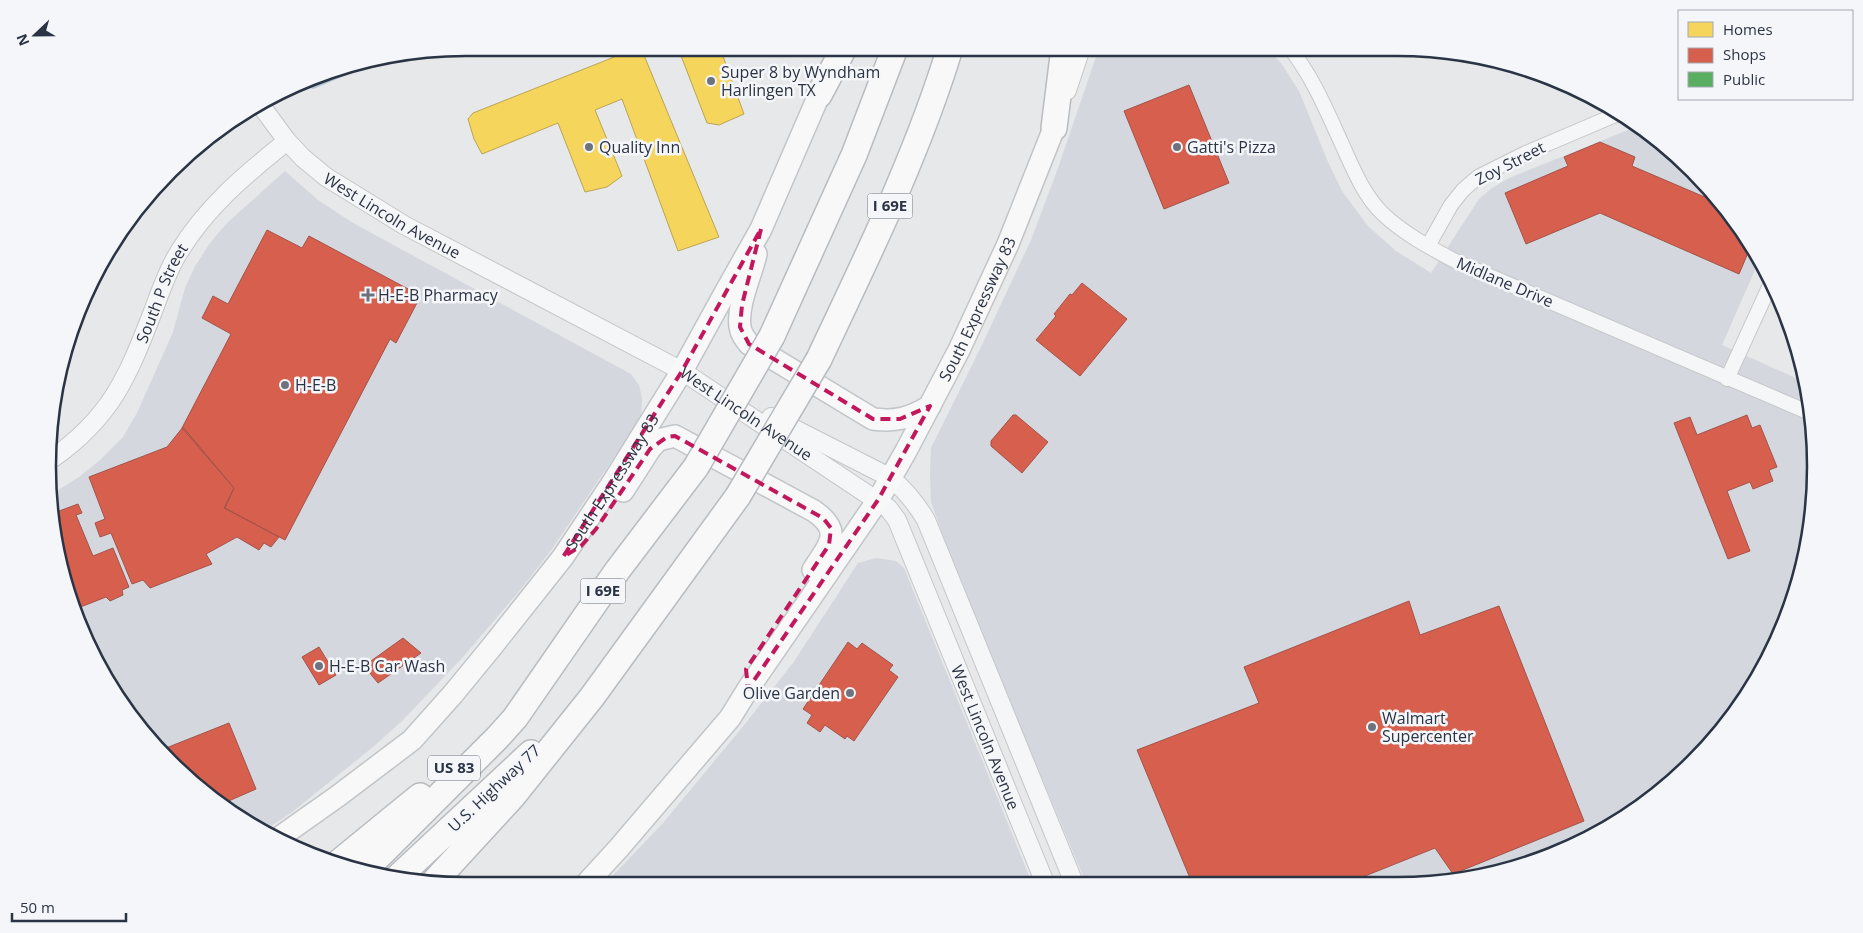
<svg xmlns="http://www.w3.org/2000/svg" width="1863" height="933" viewBox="0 0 1863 933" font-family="'Open Sans',sans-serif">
<rect width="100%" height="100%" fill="#e6e8ea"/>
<path fill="#d4d7dd" d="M1099,48H1267L1281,63L1299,91L1328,162L1342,191L1368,226L1396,251L1431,273L1479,199L1492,188L1509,178L1638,126L1693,170L1745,234L1759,261L1722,345L1807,383L1815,467L1807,549L1783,627L1729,722L1651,799L1557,854L1451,882L1086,883L960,583L931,502L930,474L931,448L981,347L1031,240L1057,171Z
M285,171L318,200L353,223L631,374L639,385L642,398L641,415L634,428L552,549L521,589L463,657L403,720L373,747L291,813L266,829L190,781L134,721L91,652L51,521L52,494L79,477L99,461L123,437L137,413L173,332L185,288L194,268L210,243L226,224Z
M876,558L896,561L904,568L1032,883L604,885L663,823L745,724L793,663L858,563Z"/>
<path fill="#b4c4d5" d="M378,62L313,89L303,85L332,70Z"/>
<path fill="#f6d55c" stroke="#b9a555" d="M637,48H641L719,237L678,251L622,99L595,110L622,176L607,187L585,192L558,123L482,154L474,139L468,119L473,113Z
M678,48H720L744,114L719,125L707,123Z"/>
<path fill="#d6604d" stroke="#a3534b" d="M1189,85L1229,183L1164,209L1124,111Z
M1600,142L1635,157L1632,166L1721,204L1745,234L1751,246L1739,274L1600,213L1526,244L1505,193L1568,166L1564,157Z
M267,230L302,248L309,236L410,290L407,296L418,301L396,343L390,339L285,540L224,508L234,488L182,428L231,334L202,318L213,296L228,304Z
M1082,283L1127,319L1080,376L1036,340L1056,316L1054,314L1070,294L1072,295Z
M1013,415H1016L1048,442L1022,473L991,446V441Z
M1747,415L1752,428L1760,425L1777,467L1769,470L1773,481L1753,489L1750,482L1727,491L1750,551L1728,559L1674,423L1690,417L1697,435Z
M183,427L234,488L225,508L279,537L271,547L264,543L259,550L237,537L206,554L212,564L150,588L143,580L132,584L111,533L100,537L95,523L105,519L89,477L167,447Z
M78,504L82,513L76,515L93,556L113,548L129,587L122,590L123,595L110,601L106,597L78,608L51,521V514Z
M1409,601L1420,635L1499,606L1584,821L1453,874L1435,848L1350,882L1192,883L1137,750L1259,703L1244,667Z
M403,638L421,653L378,683L364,666Z
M848,642L857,649L862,643L893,665L889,670L898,677L854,741L847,736L845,739L825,725L820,732L807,723L812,715L803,709Z
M319,647L336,675L319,685L302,657Z
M229,723L256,789L224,803L190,781L161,750Z"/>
<path fill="#5aae61" stroke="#4c8959" d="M1472,55L1479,56L1487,58L1475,63Z"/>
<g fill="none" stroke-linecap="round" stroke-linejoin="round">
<defs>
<path id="minor" d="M1290,48C1313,78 1325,107 1341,142C1352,166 1363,195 1383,214C1404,234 1431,248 1457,262L1810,413
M1428,246L1451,205L1463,190L1478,177L1526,153L1620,113
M1727,379L1771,283"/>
<g id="tertiary">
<path id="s1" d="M262,107L287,141L303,158L326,177L404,225L682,371L888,508L897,520L1045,883"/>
<path d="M771,417L891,478C906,491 916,503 926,520L1074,883"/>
<path id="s2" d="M53,458C111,417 127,378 152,314C160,293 167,271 179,252C207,206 246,174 287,141"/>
</g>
<path id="secondary" d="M1066,90L1080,48"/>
<g id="primary">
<path d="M756,254C751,277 737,303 740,327C741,334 745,339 749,344L873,419C896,422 910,418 930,406"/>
<path d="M623,491L650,449L658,440L675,436L814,511C844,532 829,545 813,570"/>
<path id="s3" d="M280,837L338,796L412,740L453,694L490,649L563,557L613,482L682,371L726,291L761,229L819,95"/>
<path id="s4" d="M585,885L618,849L730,718L748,689L878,500L906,451L959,350L1008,244L1054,128"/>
</g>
<path id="motorway" d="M819,95L844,48
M1054,128L1064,48
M772,336L854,155L895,48
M819,359C867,257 917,156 950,48
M338,863L420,796
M364,871L497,738L515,718L617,571L696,467
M396,879L531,753
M434,882L513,796L592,697L738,496"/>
</defs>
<use href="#minor" stroke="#c4c6c8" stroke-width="16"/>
<use href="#tertiary" stroke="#c4c6c8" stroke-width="20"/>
<use href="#secondary" stroke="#c4c6c8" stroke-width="22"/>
<use href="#primary" stroke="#c2c5c8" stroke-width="24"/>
<use href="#motorway" stroke="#b8bbbf" stroke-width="28"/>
<use href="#minor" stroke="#f5f6f7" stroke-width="14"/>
<use href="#tertiary" stroke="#f5f6f7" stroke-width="18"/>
<use href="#secondary" stroke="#f8f8f8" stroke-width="20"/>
<use href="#primary" stroke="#f8f8f8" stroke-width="21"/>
<use href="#motorway" stroke="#f8f8f8" stroke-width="25"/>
<defs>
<path id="motorway-bridge" d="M696,467L772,336
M738,496L819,359"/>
</defs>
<use href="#motorway-bridge" stroke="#b8bbbf" stroke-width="28" stroke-linecap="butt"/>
<use href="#motorway-bridge" stroke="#f8f8f8" stroke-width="25"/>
</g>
<path fill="none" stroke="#c2185b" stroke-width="4" stroke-dasharray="10 6" stroke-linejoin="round" d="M761,229L742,305L740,327L749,344L873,419H900L930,406L878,500L748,689L746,669L829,545L831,528L823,518L675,436L667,437L650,449L596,529L581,546L563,557L682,371Z"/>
<g fill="#6c737f" stroke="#f4f6f9" stroke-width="2">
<circle cx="711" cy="81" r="5"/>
<circle cx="589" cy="147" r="5"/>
<circle cx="1177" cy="147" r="5"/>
<path d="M365.5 287.5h5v5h5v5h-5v5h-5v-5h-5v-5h5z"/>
<circle cx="285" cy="385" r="5"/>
<circle cx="319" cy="666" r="5"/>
<circle cx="850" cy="693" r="5"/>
<circle cx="1372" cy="727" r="5"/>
</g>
<g text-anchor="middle" stroke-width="5" stroke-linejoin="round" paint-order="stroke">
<g fill="#f4f6f9" stroke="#676e7b" stroke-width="1">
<rect x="867.5" y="193.5" width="45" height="25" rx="4"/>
<rect x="580.5" y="578.5" width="45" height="25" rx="4"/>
<rect x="428" y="755.5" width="52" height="25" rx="4"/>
</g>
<g font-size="15" font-weight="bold" fill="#2b3445">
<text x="890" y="211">I 69E</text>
<text x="603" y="596">I 69E</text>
<text x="454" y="773">US 83</text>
</g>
<g font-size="16" fill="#2b3445" stroke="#f4f6f9" text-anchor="start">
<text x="721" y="78">Super 8 by Wyndham<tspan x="721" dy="18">Harlingen TX</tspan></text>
<text x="599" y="153">Quality Inn</text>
<text x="1187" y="153">Gatti's Pizza</text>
<text x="378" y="301">H-E-B Pharmacy</text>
<text x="295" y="391">H-E-B</text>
<text x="329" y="672">H-E-B Car Wash</text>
<text x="840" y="699" text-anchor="end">Olive Garden</text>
<text x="1382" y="724">Walmart<tspan x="1382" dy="18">Supercenter</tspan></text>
</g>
<g font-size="16" fill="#2b3445" stroke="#f4f6f9">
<text transform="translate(1510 163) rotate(-27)" y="6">Zoy Street</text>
<text dy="6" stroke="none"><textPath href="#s1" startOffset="172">West Lincoln Avenue</textPath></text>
<text transform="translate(1505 282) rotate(23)" y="6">Midlane Drive</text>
<text dy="6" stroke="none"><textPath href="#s2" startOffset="201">South P Street</textPath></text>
<text dy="6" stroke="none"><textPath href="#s4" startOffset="700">South Expressway 83</textPath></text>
<text dy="6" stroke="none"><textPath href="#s1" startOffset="578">West Lincoln Avenue</textPath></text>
<text dy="6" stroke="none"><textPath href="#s3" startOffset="491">South Expressway 83</textPath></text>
<text dy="6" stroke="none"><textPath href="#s1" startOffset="998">West Lincoln Avenue</textPath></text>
<text transform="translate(494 788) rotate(-43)" y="6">U.S. Highway 77</text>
</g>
</g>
<path d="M0 0H1863V933H0ZM466 56H1397A410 410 0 0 1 1807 466V467A410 410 0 0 1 1397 877H466A410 410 0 0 1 56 467V466A410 410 0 0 1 466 56Z" fill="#f4f6f9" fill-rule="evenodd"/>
<path fill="none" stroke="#2b3445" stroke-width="2.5" d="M466 56H1397A410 410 0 0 1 1807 466V467A410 410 0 0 1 1397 877H466A410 410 0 0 1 56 467V466A410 410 0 0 1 466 56Z"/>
<rect x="1678" y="10" width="175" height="90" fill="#f4f6f9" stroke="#a4a8b1"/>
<rect x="1688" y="22" width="25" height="15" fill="#f6d55c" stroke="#a4a8b1"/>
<text x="1723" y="35" font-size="15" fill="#2b3445">Homes</text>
<rect x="1688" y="48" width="25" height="15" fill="#d6604d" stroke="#a4a8b1"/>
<text x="1723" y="60" font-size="15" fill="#2b3445">Shops</text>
<rect x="1688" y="72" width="25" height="15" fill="#5aae61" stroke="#a4a8b1"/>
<text x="1723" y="85" font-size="15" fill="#2b3445">Public</text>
<g transform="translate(35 35) rotate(248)" stroke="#f4f6f9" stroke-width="4" paint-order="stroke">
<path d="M0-4L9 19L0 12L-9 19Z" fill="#2b3445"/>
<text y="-8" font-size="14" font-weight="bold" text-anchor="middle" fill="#2b3445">N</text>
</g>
<path d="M12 913v8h114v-8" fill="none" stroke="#2b3445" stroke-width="2.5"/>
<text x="20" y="913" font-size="15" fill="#2b3445" stroke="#f4f6f9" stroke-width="4" paint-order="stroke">50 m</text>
</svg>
